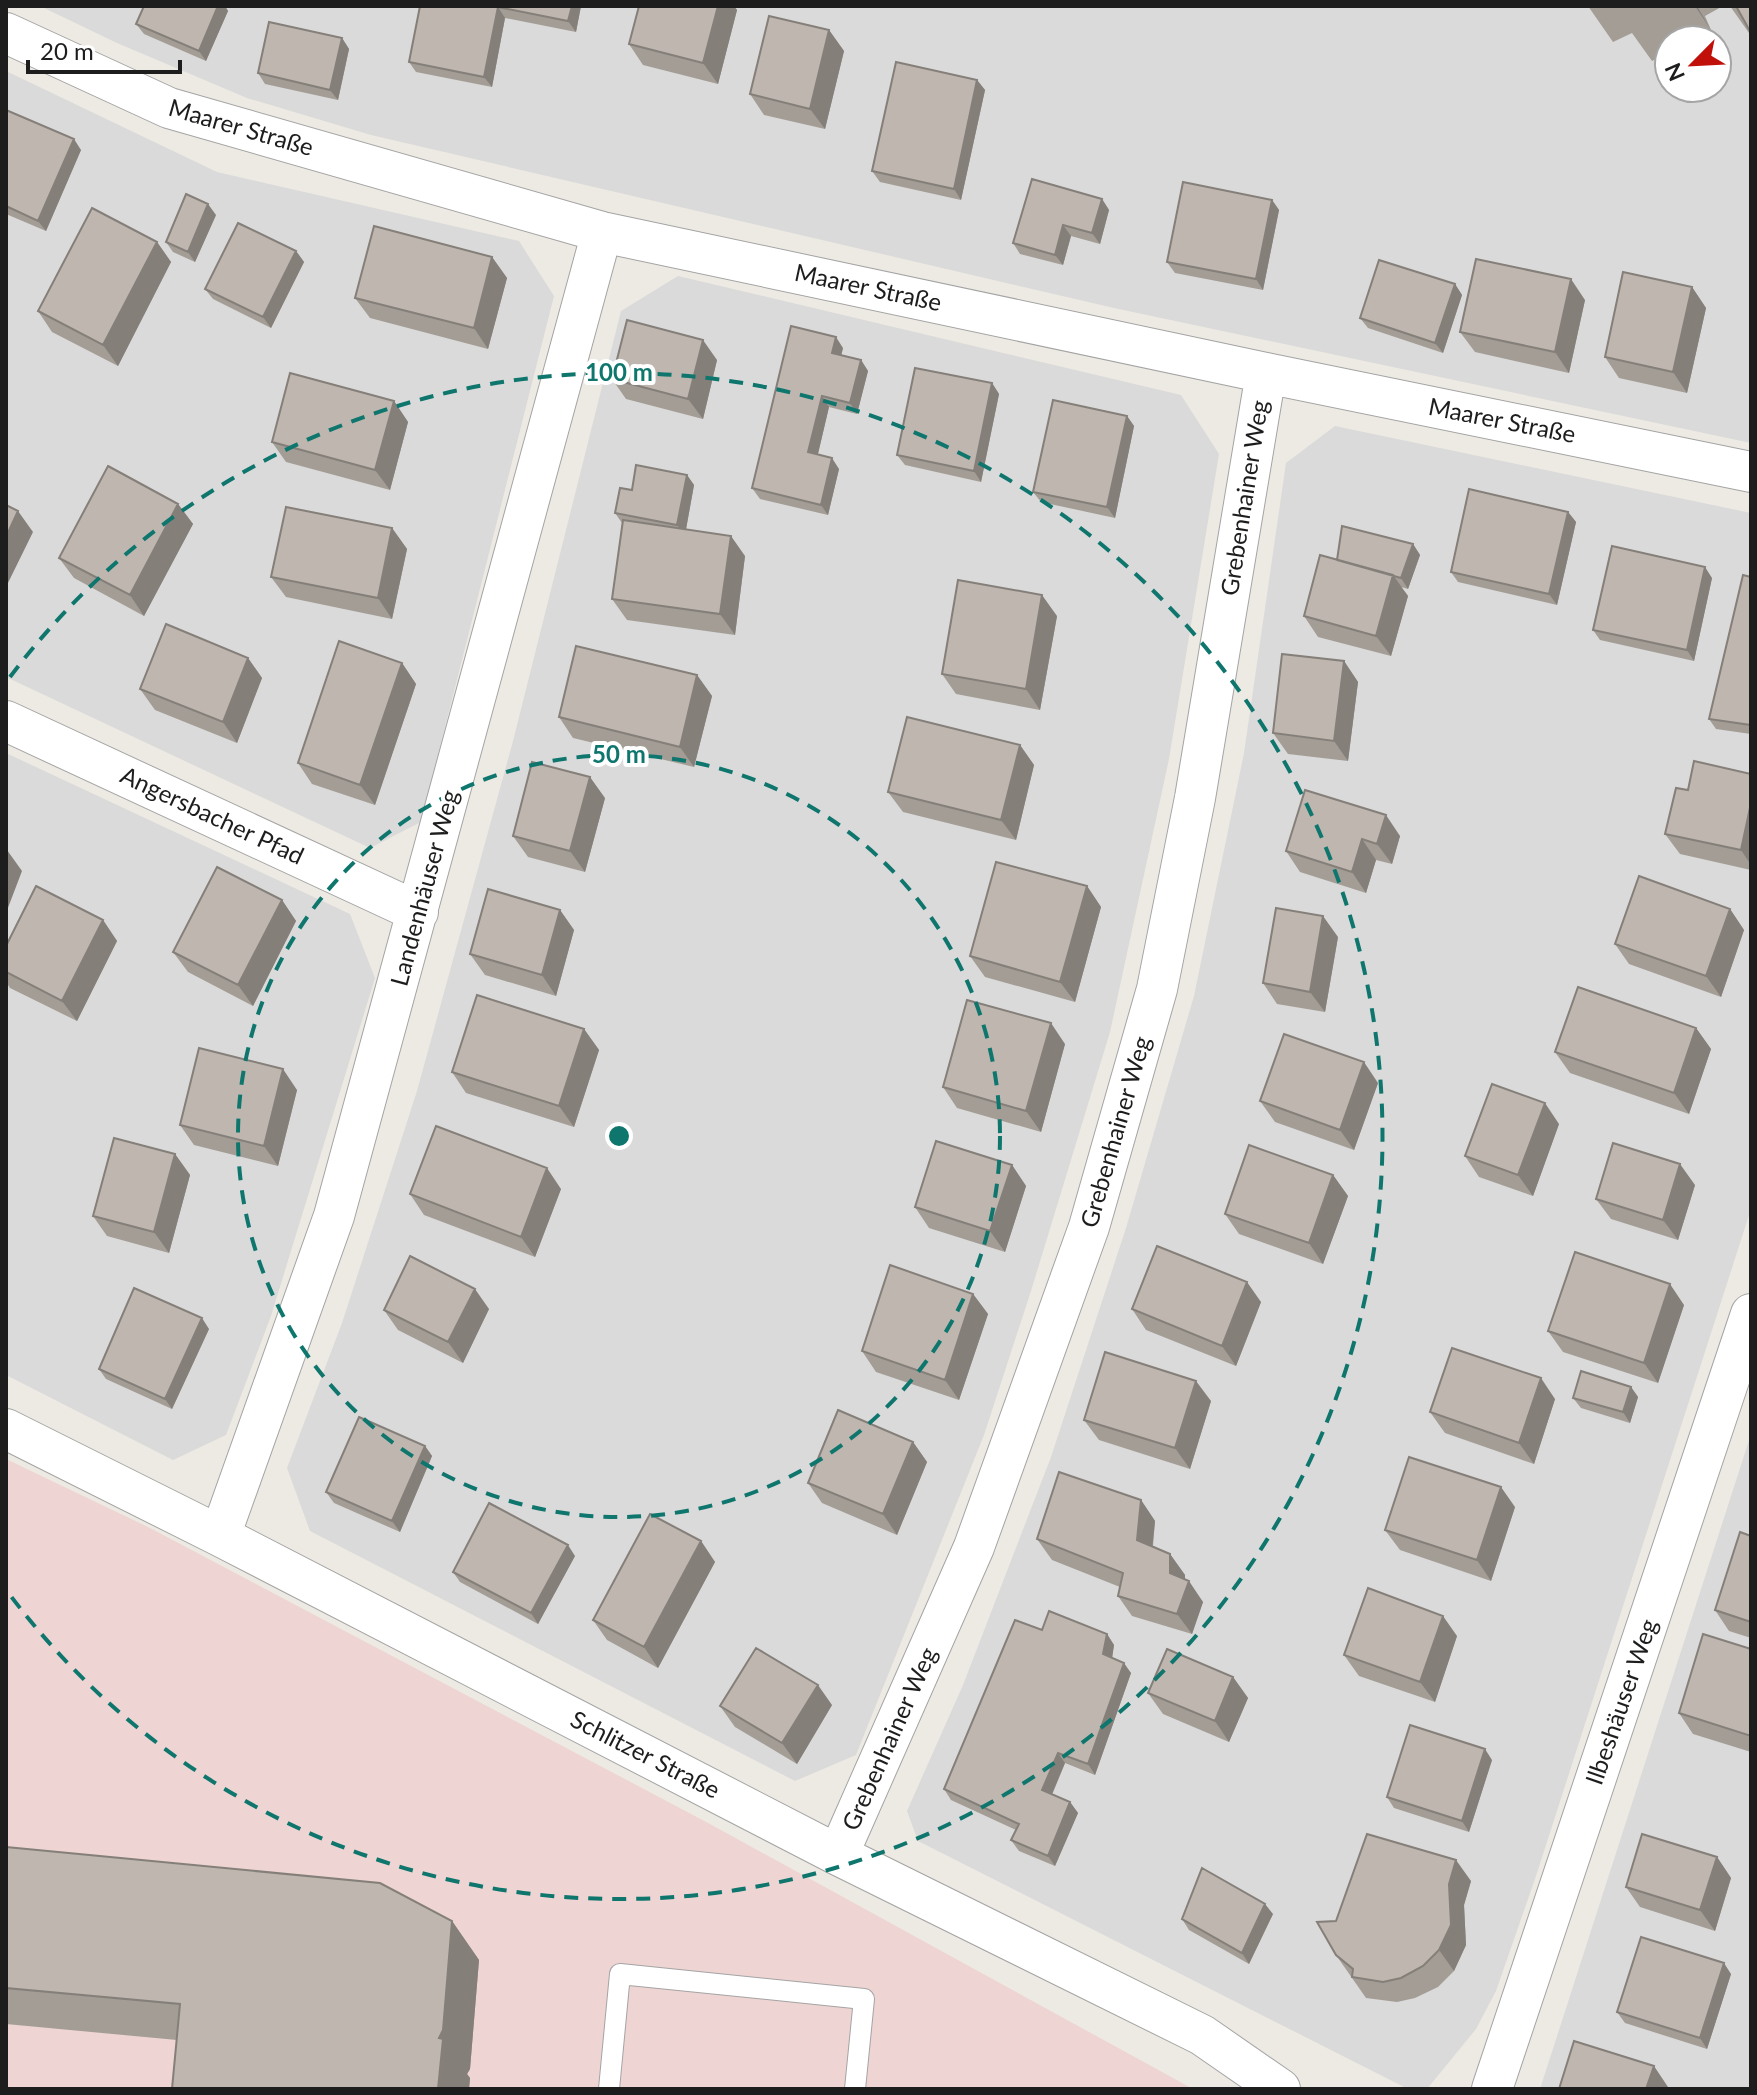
<svg xmlns="http://www.w3.org/2000/svg" width="1757" height="2095" viewBox="0 0 1757 2095" font-family="Lato,sans-serif">
<rect width="100%" height="100%" fill="#edeae3"/>
<path fill="#dbdada" fill-rule="evenodd" d="M40,6H1751V443L1114,308L371,135L247,98L117,43ZM1669,40H1717V88H1669Z
M6,71L217,172L519,241L554,296L421,822L370,848L6,677Z
M678,276L1181,395L1219,454L1169,759L1110,1032L1031,1291L984,1435L856,1755L795,1781L310,1531L287,1468L342,1323L417,1091L513,741L621,311Z
M1335,426L1751,513V1209L1536,1876L1496,1991L1476,2029L1427,2089H1408L918,1841L907,1811L963,1685L1051,1457L1126,1228L1194,996L1244,753L1286,463Z
M6,753L350,914L375,978L271,1316L226,1435L173,1460L6,1375Z
M1751,1434V2089H1540Z"/>
<path fill="#eed4d2" d="M6,1459L150,1528L710,1824L1193,2089H6Z"/>
<g fill="none" stroke-linecap="round" stroke-linejoin="round">
<defs>
<path id="service" d="M609,2089L620,1974L864,1999L855,2089"/>
<path id="minor" d="M6,33L169,108L602,232L1266,373L1751,472
M6,721L418,912
M6,1429L220,1536L838,1855L1202,2035L1280,2089
M220,1536L334,1216L602,232
M838,1855L974,1547L1089,1227L1157,989L1195,798L1266,373
M1492,2089L1751,1314"/>
</defs>
<use href="#service" stroke="#a4a4a4" stroke-width="22"/>
<use href="#minor" stroke="#a4a4a4" stroke-width="42"/>
<use href="#service" stroke="#fff" stroke-width="20"/>
<use href="#minor" stroke="#fff" stroke-width="40"/>
</g>
<path fill="#a39d96" d="M144,6H225L228,11L206,61L144,34L136,24Z
M420,6H581L576,32L505,18L492,87L416,72L409,62Z
M639,6H734L737,10L718,84L643,65L629,44Z
M1588,6H1723L1705,16L1711,30L1692,40H1669V52L1652,61L1632,33L1613,42Z
M1730,6H1751V33H1749Z
M829,30L844,51L825,129L764,115L750,94Z
M342,38L349,49L338,100L265,84L258,73Z
M977,80L985,90L961,200L880,182L872,171Z
M6,110L81,150L46,231L6,214Z
M1102,199L1109,210L1100,244L1071,236L1063,265L1020,254L1013,243Z
M1272,200L1279,210L1263,290L1175,273L1167,262Z
M216,215L195,262L173,252L166,242Z
M157,242L171,262L118,366L52,332L38,311Z
M296,251L304,262L271,328L213,299L205,289Z
M492,257L507,278L488,349L370,318L355,298Z
M1455,284L1462,295L1443,353L1368,328L1360,318Z
M1692,287L1706,308L1687,393L1619,378L1605,357Z
M1585,300L1569,373L1475,352L1460,332Z
M843,348L841,356L861,360L868,371L857,414L829,407L818,454L839,469L828,515L760,499L752,488Z
M717,360L703,419L626,399L612,379Z
M992,383L999,394L981,482L905,465L897,455Z
M394,401L408,422L390,490L286,462L272,442Z
M1127,416L1134,426L1115,518L1041,502L1033,492Z
M687,475L694,485L686,529L745,556L735,635L627,620L612,599L622,523L615,513L632,490Z
M178,504L193,524L144,616L74,578L59,558Z
M1568,512L1576,522L1557,605L1458,582L1451,572Z
M392,528L407,549L392,619L286,597L271,577Z
M1413,544L1420,555L1408,589L1401,587L1408,596L1391,656L1318,637L1304,616L1337,560Z
M1751,577V734L1716,729L1709,719Z
M1712,578L1694,661L1600,640L1593,630Z
M1057,616L1040,710L956,694L942,674Z
M248,658L262,678L237,743L155,710L140,689Z
M1344,661L1358,682L1348,761L1288,754L1273,733Z
M402,663L416,684L375,805L312,784L298,763Z
M697,675L712,696L694,767L573,738L559,717Z
M1020,745L1034,765L1016,840L903,812L888,792Z
M1751,774V870L1680,854L1665,834L1688,790Z
M1305,790L1400,836L1392,864L1376,860L1366,893L1300,872L1286,851Z
M605,798L585,872L528,857L513,836Z
M1087,886L1101,907L1075,1002L985,977L970,956Z
M282,900L296,921L253,1006L188,972L173,952Z
M1730,909L1744,930L1721,997L1629,964L1615,944Z
M560,910L574,930L556,996L485,975L470,954Z
M103,920L117,941L77,1021L10,988L6,982V946Z
M1338,937L1325,1012L1277,1004L1263,983Z
M1696,1028L1711,1049L1689,1114L1570,1073L1555,1052Z
M584,1029L599,1050L574,1127L466,1093L452,1072Z
M1065,1044L1041,1132L957,1108L943,1087Z
M1378,1083L1354,1150L1275,1122L1260,1101Z
M297,1090L278,1166L194,1145L180,1125Z
M1559,1124L1533,1196L1479,1177L1465,1156Z
M175,1154L190,1175L169,1253L107,1236L93,1216Z
M1012,1165L1026,1186L1005,1252L929,1228L915,1207Z
M1333,1175L1348,1196L1323,1264L1239,1234L1225,1214Z
M1695,1185L1678,1240L1611,1219L1596,1199Z
M561,1189L535,1257L424,1215L410,1194Z
M973,1294L988,1314L959,1400L876,1372L862,1351Z
M1261,1302L1236,1366L1146,1330L1132,1309Z
M1684,1305L1658,1383L1563,1352L1548,1331Z
M489,1309L463,1363L398,1330L384,1310Z
M209,1329L172,1409L106,1379L99,1369Z
M1631,1387L1638,1397L1630,1423L1581,1408L1573,1398Z
M1555,1399L1534,1464L1445,1433L1430,1412Z
M1211,1401L1190,1469L1099,1440L1084,1420Z
M913,1442L927,1462L897,1535L822,1503L808,1483Z
M425,1446L432,1456L400,1532L334,1503L326,1492Z
M1141,1500L1155,1521L1153,1546L1170,1554L1185,1575V1579L1203,1602L1192,1634L1132,1616L1118,1596L1120,1587L1052,1560L1037,1539Z
M1515,1507L1491,1581L1400,1550L1385,1530Z
M1751,1536V1638L1729,1631L1715,1610Z
M701,1541L715,1562L658,1668L607,1640L593,1620Z
M575,1556L538,1624L460,1582L453,1572Z
M1042,1630L1107,1634L1114,1645L1112,1658L1131,1673L1095,1775L1065,1763L1052,1795L1070,1802L1078,1813L1055,1866L1019,1851L1011,1840L1016,1830L951,1800L944,1789Z
M1457,1636L1435,1702L1359,1676L1344,1655Z
M1751,1649V1752L1693,1734L1679,1713Z
M1233,1677L1248,1698L1229,1742L1163,1714L1148,1693Z
M832,1705L797,1764L735,1727L720,1706Z
M1492,1760L1469,1832L1394,1808L1387,1797Z
M6,1847L452,1921L479,1960L470,2069L467,2074L470,2078L469,2089H172L177,2040L6,2024Z
M1717,1857L1731,1878L1715,1931L1640,1907L1626,1887Z
M1471,1881L1464,1905L1466,1945L1454,1971L1438,1987L1415,1998L1397,2002L1366,1998L1336,1955V1921Z
M1273,1914L1249,1964L1189,1930L1182,1919Z
M1731,1974L1707,2049L1625,2023L1617,2012Z"/>
<path fill="#857f7a" d="M218,6H225L228,11L206,61L199,51Z
M572,6H581L576,32L568,21Z
M718,6H734L737,10L718,84L703,63Z
M1695,6H1697L1711,30Z
M498,7L505,18L492,87L484,77Z
M829,30L844,51L825,129L810,109Z
M342,38L349,49L338,100L330,90Z
M977,80L985,90L961,200L954,189Z
M74,139L81,150L46,231L38,221Z
M1102,199L1109,210L1100,244L1092,233Z
M1272,200L1279,210L1263,290L1256,279Z
M208,204L216,215L195,262L188,252Z
M1063,225L1071,236L1063,265L1055,255Z
M157,242L171,262L118,366L103,345Z
M296,251L304,262L271,328L263,317Z
M492,257L507,278L488,349L474,328Z
M1571,279L1585,300L1569,373L1555,352Z
M1455,284L1462,295L1443,353L1435,343Z
M1692,287L1706,308L1687,393L1673,372Z
M836,337L843,348L839,364L832,353Z
M703,340L717,360L703,419L688,399Z
M861,360L868,371L857,414L850,403Z
M992,383L999,394L981,482L974,471Z
M822,396L829,407L816,462L808,452Z
M394,401L408,422L390,490L375,470Z
M1127,416L1134,426L1115,518L1107,507Z
M832,458L839,469L828,515L821,505Z
M687,475L694,485L685,535L677,525Z
M178,504L193,524L144,616L130,595Z
M18,511L33,532L6,587V537Z
M1568,512L1576,522L1557,605L1549,594Z
M392,528L407,549L392,619L378,598Z
M731,536L745,556L735,635L720,614Z
M1413,544L1420,555L1408,589L1401,578Z
M1705,567L1712,578L1694,661L1687,650Z
M1393,575L1408,596L1391,656L1376,636Z
M1042,595L1057,616L1040,710L1026,689Z
M248,658L262,678L237,743L223,722Z
M1344,661L1358,682L1348,761L1334,741Z
M402,663L416,684L375,805L360,785Z
M697,675L712,696L694,767L680,747Z
M1020,745L1034,765L1016,840L1001,820Z
M590,777L605,798L585,872L570,851Z
M1751,803V865L1741,850Z
M1386,815L1400,836L1392,864L1377,844Z
M1362,839L1376,860L1366,893L1352,872Z
M7,850L22,871L6,913V854Z
M1087,886L1101,907L1075,1002L1060,982Z
M282,900L296,921L253,1006L238,985Z
M1730,909L1744,930L1721,997L1706,976Z
M560,910L574,930L556,996L542,975Z
M1323,916L1338,937L1325,1012L1310,992Z
M103,920L117,941L77,1021L62,1001Z
M1051,1023L1065,1044L1041,1132L1026,1111Z
M1696,1028L1711,1049L1689,1114L1674,1093Z
M584,1029L599,1050L574,1127L559,1106Z
M1364,1062L1378,1083L1354,1150L1340,1130Z
M283,1069L297,1090L278,1166L264,1146Z
M1545,1103L1559,1124L1533,1196L1518,1175Z
M175,1154L190,1175L169,1253L154,1232Z
M1680,1164L1695,1185L1678,1240L1663,1220Z
M1012,1165L1026,1186L1005,1252L990,1231Z
M547,1168L561,1189L535,1257L521,1237Z
M1333,1175L1348,1196L1323,1264L1309,1243Z
M1247,1282L1261,1302L1236,1366L1222,1346Z
M1670,1284L1684,1305L1658,1383L1644,1363Z
M475,1289L489,1309L463,1363L448,1342Z
M973,1294L988,1314L959,1400L945,1380Z
M202,1318L209,1329L172,1409L165,1399Z
M1541,1378L1555,1399L1534,1464L1519,1443Z
M1196,1381L1211,1401L1190,1469L1175,1448Z
M1631,1387L1638,1397L1630,1423L1623,1412Z
M913,1442L927,1462L897,1535L883,1514Z
M425,1446L432,1456L400,1532L392,1521Z
M1501,1487L1515,1507L1491,1581L1477,1560Z
M1141,1500L1155,1521L1151,1560L1137,1540Z
M701,1541L715,1562L658,1668L644,1647Z
M568,1545L575,1556L538,1624L531,1613Z
M1170,1554L1185,1575V1592L1189,1581L1203,1602L1192,1634L1177,1614L1170,1573Z
M1443,1616L1457,1636L1435,1702L1420,1682Z
M1107,1634L1114,1645L1111,1665L1103,1654Z
M1124,1663L1131,1673L1095,1775L1088,1764Z
M1233,1677L1248,1698L1229,1742L1215,1721Z
M818,1685L832,1705L797,1764L782,1743Z
M1485,1749L1492,1760L1469,1832L1462,1821Z
M1058,1753L1065,1763L1049,1801L1042,1790Z
M1070,1802L1078,1813L1055,1866L1048,1856Z
M1717,1857L1731,1878L1715,1931L1700,1910Z
M1456,1860L1471,1881L1464,1905L1466,1945L1454,1971L1439,1950L1449,1884Z
M1265,1904L1273,1914L1249,1964L1242,1953Z
M452,1921L479,1960L470,2069L467,2074L470,2078L469,2089H438L439,2038Z
M1724,1963L1731,1974L1707,2049L1700,2038Z
M1654,2066L1668,2087L1667,2089H1646Z"/>
<path fill="#beb6af" stroke="#857f7a" stroke-width="2" d="M144,6H218L199,51L136,24Z
M420,6H572L568,21L498,7L484,77L409,62Z
M639,6H718L703,63L629,44Z
M1736,6H1751V33Z
M769,16L829,30L810,109L750,94Z
M269,22L342,38L330,90L258,73Z
M896,62L977,80L954,189L872,171Z
M6,110L74,139L38,221L6,206Z
M1032,179L1102,199L1092,233L1063,225L1055,255L1013,243Z
M1183,182L1272,200L1256,279L1167,262Z
M186,194L208,204L188,252L166,242Z
M92,208L157,242L103,345L38,311Z
M238,223L296,251L263,317L205,289Z
M374,226L492,257L474,328L355,298Z
M1476,259L1571,279L1555,352L1460,332Z
M1379,260L1455,284L1435,343L1360,318Z
M1623,272L1692,287L1673,372L1605,357Z
M627,320L703,340L688,399L612,379Z
M791,326L836,337L832,353L861,360L850,403L822,396L808,452L832,458L821,505L752,488Z
M915,368L992,383L974,471L897,455Z
M290,373L394,401L375,470L272,442Z
M1053,400L1127,416L1107,507L1033,492Z
M636,465L687,475L677,525L615,513L620,488L632,490Z
M108,466L178,504L130,595L59,558Z
M1469,489L1568,512L1549,594L1451,572Z
M6,505L18,511L6,537Z
M286,507L392,528L378,598L271,577Z
M623,520L731,536L720,614L612,599Z
M1342,526L1413,544L1401,578L1337,560Z
M1612,546L1705,567L1687,650L1593,630Z
M1320,555L1393,575L1376,636L1304,616Z
M1743,575L1751,577V725L1709,719Z
M958,580L1042,595L1026,689L942,674Z
M166,624L248,658L223,722L140,689Z
M339,641L402,663L360,785L298,763Z
M576,646L697,675L680,747L559,717Z
M1282,654L1344,661L1334,741L1273,733Z
M907,717L1020,745L1001,820L888,792Z
M1694,761L1751,774V803L1741,850L1665,834L1676,788L1688,790Z
M532,762L590,777L570,851L513,836Z
M1305,790L1386,815L1377,844L1362,839L1352,872L1286,851Z
M996,862L1087,886L1060,982L970,956Z
M217,867L282,900L238,985L173,952Z
M1639,876L1730,909L1706,976L1615,944Z
M36,886L103,920L62,1001L6,972V946Z
M488,889L560,910L542,975L470,954Z
M1276,908L1323,916L1310,992L1263,983Z
M1578,987L1696,1028L1674,1093L1555,1052Z
M477,995L584,1029L559,1106L452,1072Z
M967,1000L1051,1023L1026,1111L943,1087Z
M1284,1034L1364,1062L1340,1130L1260,1101Z
M199,1048L283,1069L264,1146L180,1125Z
M1492,1084L1545,1103L1518,1175L1465,1156Z
M436,1126L547,1168L521,1237L410,1194Z
M114,1138L175,1154L154,1232L93,1216Z
M936,1141L1012,1165L990,1231L915,1207Z
M1613,1143L1680,1164L1663,1220L1596,1199Z
M1249,1145L1333,1175L1309,1243L1225,1214Z
M1157,1246L1247,1282L1222,1346L1132,1309Z
M1575,1252L1670,1284L1644,1363L1548,1331Z
M410,1256L475,1289L448,1342L384,1310Z
M890,1265L973,1294L945,1380L862,1351Z
M134,1288L202,1318L165,1399L99,1369Z
M1452,1348L1541,1378L1519,1443L1430,1412Z
M1105,1352L1196,1381L1175,1448L1084,1420Z
M1581,1371L1631,1387L1623,1412L1573,1398Z
M838,1410L913,1442L883,1514L808,1483Z
M359,1417L425,1446L392,1521L326,1492Z
M1409,1457L1501,1487L1477,1560L1385,1530Z
M1059,1472L1141,1500L1137,1540L1170,1554V1573L1189,1581L1177,1614L1118,1596L1123,1573L1037,1539Z
M489,1503L568,1545L531,1613L453,1572Z
M650,1514L701,1541L644,1647L593,1620Z
M1740,1532L1751,1536V1622L1715,1610Z
M1368,1588L1443,1616L1420,1682L1344,1655Z
M1049,1611L1107,1634L1103,1654L1124,1663L1088,1764L1058,1753L1042,1790L1070,1802L1048,1856L1011,1840L1019,1824L944,1789L1015,1620L1042,1630Z
M1703,1634L1751,1649V1736L1679,1713Z
M756,1648L818,1685L782,1743L720,1706Z
M1167,1649L1233,1677L1215,1721L1148,1693Z
M1410,1725L1485,1749L1462,1821L1387,1797Z
M1367,1834L1456,1860L1449,1884L1451,1925L1439,1950L1423,1966L1401,1978L1383,1982L1352,1977L1353,1969L1336,1955L1317,1922L1336,1921Z
M1642,1834L1717,1857L1700,1910L1626,1887Z
M6,1847L380,1883L452,1921L443,2030L439,2038L443,2039L438,2089H172L180,2004L6,1988Z
M1202,1868L1265,1904L1242,1953L1182,1919Z
M1641,1937L1724,1963L1700,2038L1617,2012Z
M1574,2041L1654,2066L1646,2089H1559Z"/>
<g fill="none" stroke="#0f766e" stroke-width="4" stroke-dasharray="14 10">
<circle cx="619" cy="1136" r="381"/>
<path d="M10 677A763 763 0 1 1 10 1595"/>
</g>
<g text-anchor="middle" stroke-width="8" stroke-linejoin="round" paint-order="stroke">
<g font-size="24" fill="#1d1d1d" stroke="#fff">
<text transform="translate(241 128) rotate(16)" y="8">Maarer Straße</text>
<text transform="translate(868 288) rotate(12)" y="8">Maarer Straße</text>
<text transform="translate(1502 421) rotate(11)" y="8">Maarer Straße</text>
<text transform="translate(1245 498) rotate(-81)" y="8">Grebenhainer Weg</text>
<text transform="translate(212 816) rotate(25)" y="8">Angersbacher Pfad</text>
<text transform="translate(425 888) rotate(-75)" y="8">Landenhäuser Weg</text>
<text transform="translate(1116 1132) rotate(-74)" y="8">Grebenhainer Weg</text>
<text transform="translate(1622 1702) rotate(-71)" y="8">Ilbeshäuser Weg</text>
<text transform="translate(890 1739) rotate(-66)" y="8">Grebenhainer Weg</text>
<text transform="translate(645 1755) rotate(27)" y="8">Schlitzer Straße</text>
</g>
</g>
<circle cx="619" cy="1136" r="12" fill="#0f766e" stroke="#fff" stroke-width="4"/>
<g font-size="24" text-anchor="middle" font-weight="bold" fill="#0f766e" stroke="#fff" stroke-width="8" stroke-linejoin="round" paint-order="stroke">
<text x="619" y="381">100 m</text>
<text x="619" y="763">50 m</text>
</g>
<rect width="1757" height="2095" fill="none" stroke="#1d1d1d" stroke-width="16"/>
<g transform="translate(1693 64) rotate(246)"><circle r="38" fill="#ffffff" stroke="#a5a5a5" stroke-width="2"/>
<path d="M0-6L14 30L0 20L-14 30Z" fill="#c01009"/>
<text y="-12" font-size="22" font-weight="bold" text-anchor="middle" fill="#1d1d1d">N</text>
</g>
<path d="M28 60v12h152v-12" fill="none" stroke="#1d1d1d" stroke-width="4"/>
<text x="40" y="60" font-size="24" fill="#1d1d1d" stroke="#ffffff" stroke-width="6" paint-order="stroke">20 m</text>
</svg>
